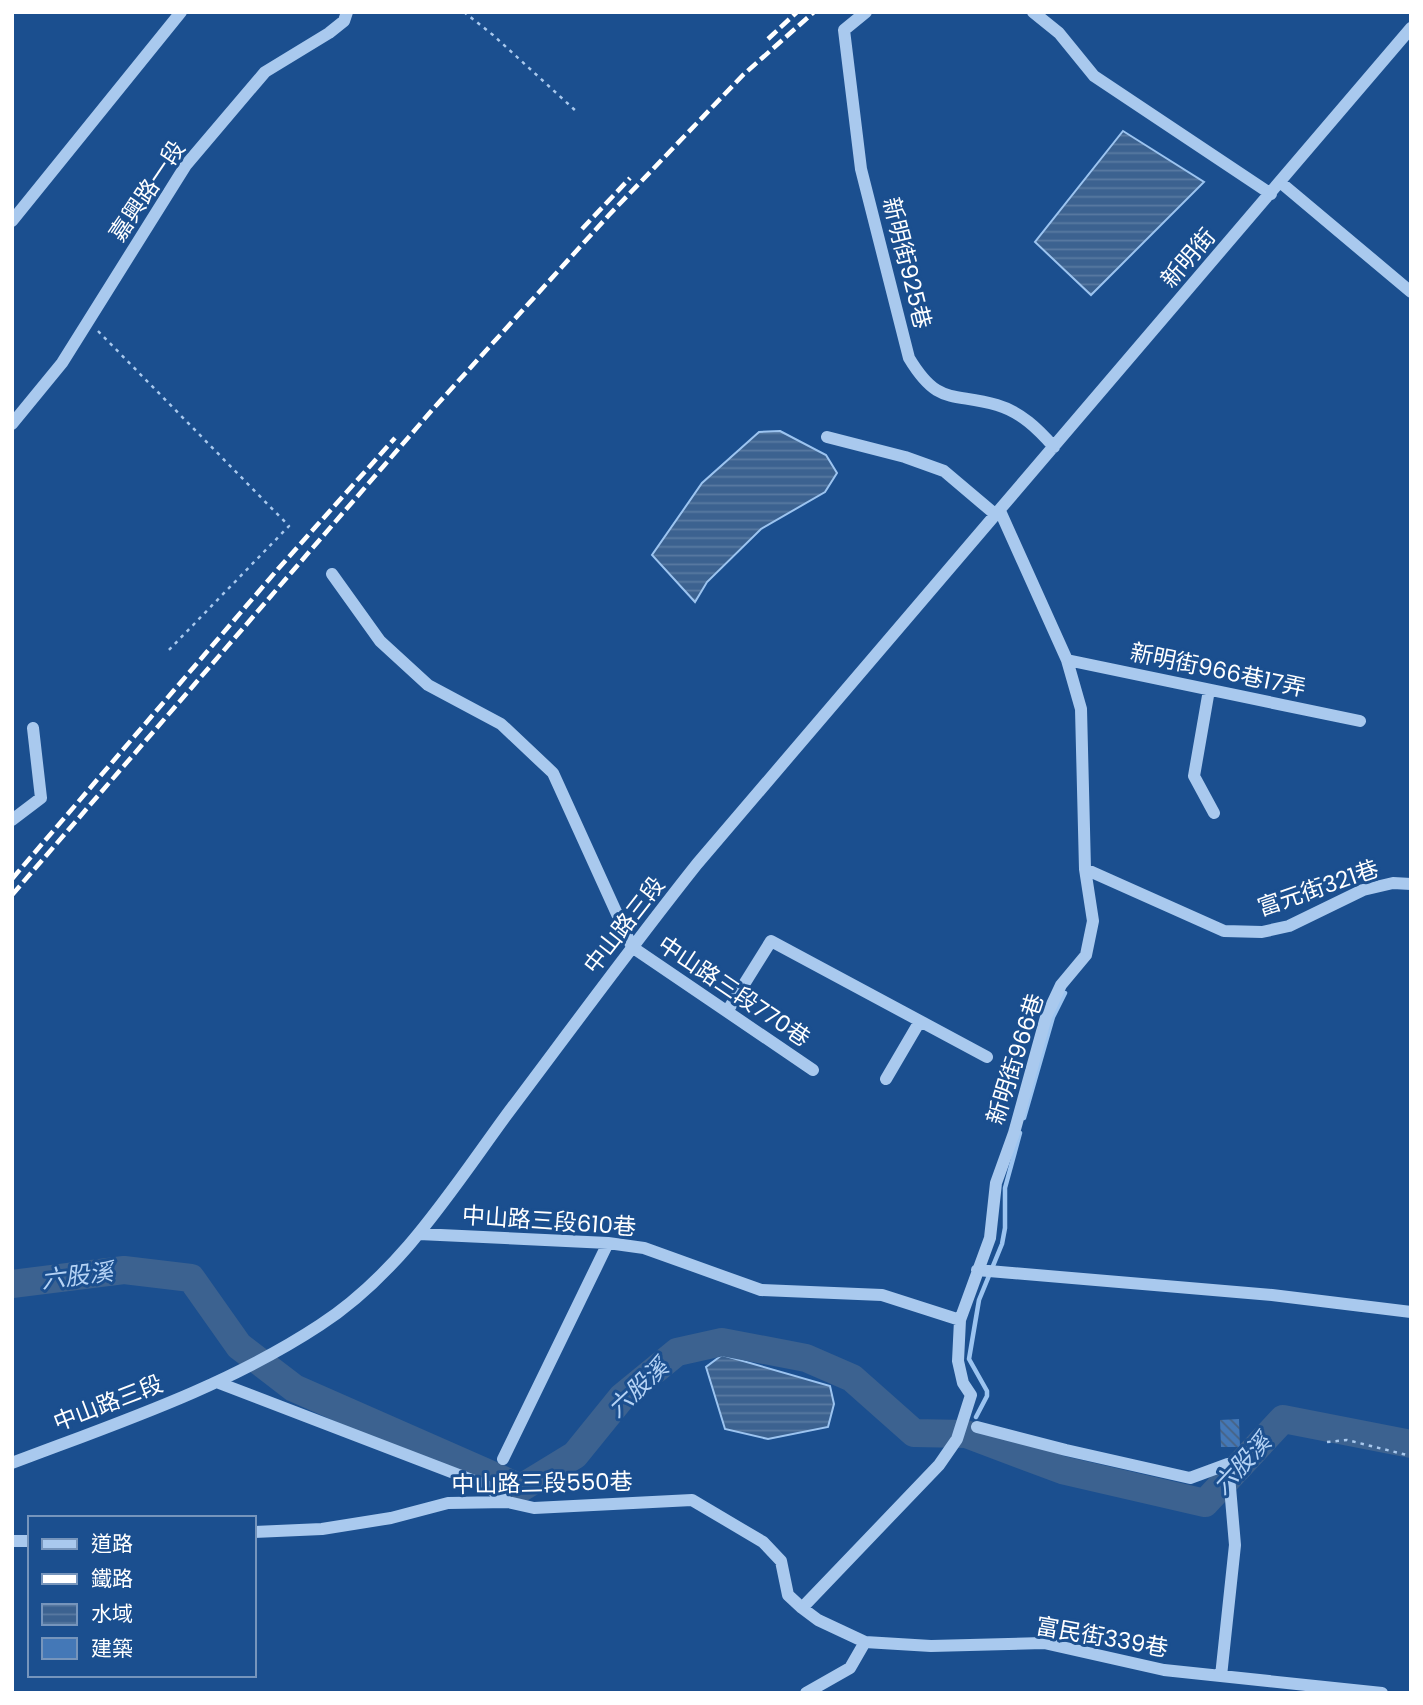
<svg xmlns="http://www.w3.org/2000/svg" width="1423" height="1705" viewBox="0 0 1423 1705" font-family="Poppins,'Noto Sans TC',sans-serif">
<defs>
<pattern id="water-rules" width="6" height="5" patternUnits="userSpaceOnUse" patternTransform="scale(1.75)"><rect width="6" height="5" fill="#3c6290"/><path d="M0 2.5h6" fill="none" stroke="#597aa1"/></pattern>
<pattern id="building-back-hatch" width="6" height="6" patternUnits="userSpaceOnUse" patternTransform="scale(1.75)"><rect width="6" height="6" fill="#4478b7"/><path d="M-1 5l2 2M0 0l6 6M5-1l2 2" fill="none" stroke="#486282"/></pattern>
</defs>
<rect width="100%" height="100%" fill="#1b4f8f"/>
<path fill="url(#water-rules)" stroke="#9cc4f0" stroke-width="2" d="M1123,131L1204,182L1091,295L1035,242Z
M780,431L826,455L837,473L825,492L761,529L707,582L695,602L652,555L702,483L759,432Z
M722,1355L830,1386L834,1404L828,1427L768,1439L725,1429L706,1367Z"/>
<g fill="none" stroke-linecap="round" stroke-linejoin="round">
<path stroke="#9cc4f0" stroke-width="4.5" d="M1024,1118L1053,1017L1065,993
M976,1417L987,1396V1391L969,1359L979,1300L1002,1244L1005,1228V1188L1020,1133
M966,1434L968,1430"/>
<path stroke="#3c6290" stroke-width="28" d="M12,1284L124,1270L191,1278L239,1346L294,1388L521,1488L575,1455L622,1397L677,1352L722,1342L806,1358L852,1378L914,1433L966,1434L1062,1470L1205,1503L1283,1419L1411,1444"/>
</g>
<path fill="url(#building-back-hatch)" d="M1239,1419L1240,1447H1221L1220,1420Z"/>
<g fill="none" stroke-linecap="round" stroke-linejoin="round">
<path stroke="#a9c9ee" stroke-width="2.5" stroke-dasharray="3.5 5" stroke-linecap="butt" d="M464,12L493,35L577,112
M98,331L289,526L166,653
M1327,1442L1347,1440L1411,1456"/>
<path stroke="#a9c9ee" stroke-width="12" d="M866,12L844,30L861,169L909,358C938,406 951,392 997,405C1021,412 1038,429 1054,447
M1033,12L1059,33L1094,76L1271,194
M1280,182L1411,292
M12,221L181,12
M12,424L62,363L186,165L265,72L329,33L344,21L347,12
M827,437L905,457L944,471L996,515
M332,574L380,641L428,685L501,724L553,773L632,947L813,1070
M1067,660L1360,721
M1209,690L1194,776L1214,813
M12,820L41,798L33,728
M1085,869L1224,931L1262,932L1289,926L1363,890L1393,883L1411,884
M728,1010L771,941L987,1057
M886,1079L920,1021
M419,1234L608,1243L644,1248L761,1290L882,1295L960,1320
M977,1270L1272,1295L1411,1312
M219,1383L485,1485L508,1502
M977,1427L1066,1450L1190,1478L1228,1464L1235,1545L1221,1676
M503,1459L608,1243
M12,1463C117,1423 226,1387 320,1325C399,1274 451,1191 505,1117C569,1032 631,947 697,864L1411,28
M254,1532L322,1529L391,1518L448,1503L508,1502L534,1508L692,1500L763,1542L781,1561L788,1595L802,1608L818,1620L865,1642L931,1646L1044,1643L1164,1670L1382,1693
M12,1541H30
M802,1608L939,1465L957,1439L971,1395L963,1383L958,1361L960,1320L990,1238L996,1183L1014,1133L1046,1017L1061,985L1086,955L1093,921L1085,869L1081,709L1067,660L1000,511
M806,1693L850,1668L865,1642"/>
<path stroke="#fff" stroke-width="4.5" stroke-dasharray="12 5" stroke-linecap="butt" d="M768,39L797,12
M582,229L630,178
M12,879L278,569L395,438
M12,895L433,409L609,215L743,75L814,12"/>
</g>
<g text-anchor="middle" stroke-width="6" stroke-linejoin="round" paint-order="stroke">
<g font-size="23" fill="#fff" stroke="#1b4f8f">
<text transform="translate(147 191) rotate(-56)" y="8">嘉興路一段</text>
<text transform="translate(1188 258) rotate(-49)" y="8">新明街</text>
<text transform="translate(907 263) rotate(76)" y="8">新明街925巷</text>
<text transform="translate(1218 670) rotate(12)" y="8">新明街966巷17弄</text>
<text transform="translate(1318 888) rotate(-19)" y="8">富元街321巷</text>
<text transform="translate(624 925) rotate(-52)" y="8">中山路三段</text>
<text transform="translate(734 991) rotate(34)" y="8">中山路三段770巷</text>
<text transform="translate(1015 1059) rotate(-72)" y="8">新明街966巷</text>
<text transform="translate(549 1221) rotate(4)" y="8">中山路三段610巷</text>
<text transform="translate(108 1403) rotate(-21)" y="8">中山路三段</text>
<text transform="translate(542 1483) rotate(-1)" y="8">中山路三段550巷</text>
<text transform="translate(1102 1637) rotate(10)" y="8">富民街339巷</text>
</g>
<g font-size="24" font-style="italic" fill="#b5d3f5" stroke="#1b4f8f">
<text transform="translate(77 1276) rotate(-7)" y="8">六股溪</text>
<text transform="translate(638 1388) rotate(-43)" y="8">六股溪</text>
<text transform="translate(1242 1464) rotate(-47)" y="8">六股溪</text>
</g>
</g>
<rect width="1423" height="1705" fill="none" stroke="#ffffff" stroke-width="28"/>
<rect x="28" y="1516" width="228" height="161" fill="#1b4f8f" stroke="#7695bc" stroke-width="2"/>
<rect x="42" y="1539" width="35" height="10" fill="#a9c9ee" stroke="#7695bc" stroke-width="2"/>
<text x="91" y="1551" font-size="21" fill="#ffffff">道路</text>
<rect x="42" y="1574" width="35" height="10" fill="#ffffff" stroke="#7695bc" stroke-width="2"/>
<text x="91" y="1586" font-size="21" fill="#ffffff">鐵路</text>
<rect x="42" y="1604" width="35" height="21" fill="url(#water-rules)" stroke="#7695bc" stroke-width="2"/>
<text x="91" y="1621" font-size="21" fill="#ffffff">水域</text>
<rect x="42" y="1638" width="35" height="21" fill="#4478b7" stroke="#7695bc" stroke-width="2"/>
<text x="91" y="1656" font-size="21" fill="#ffffff">建築</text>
</svg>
